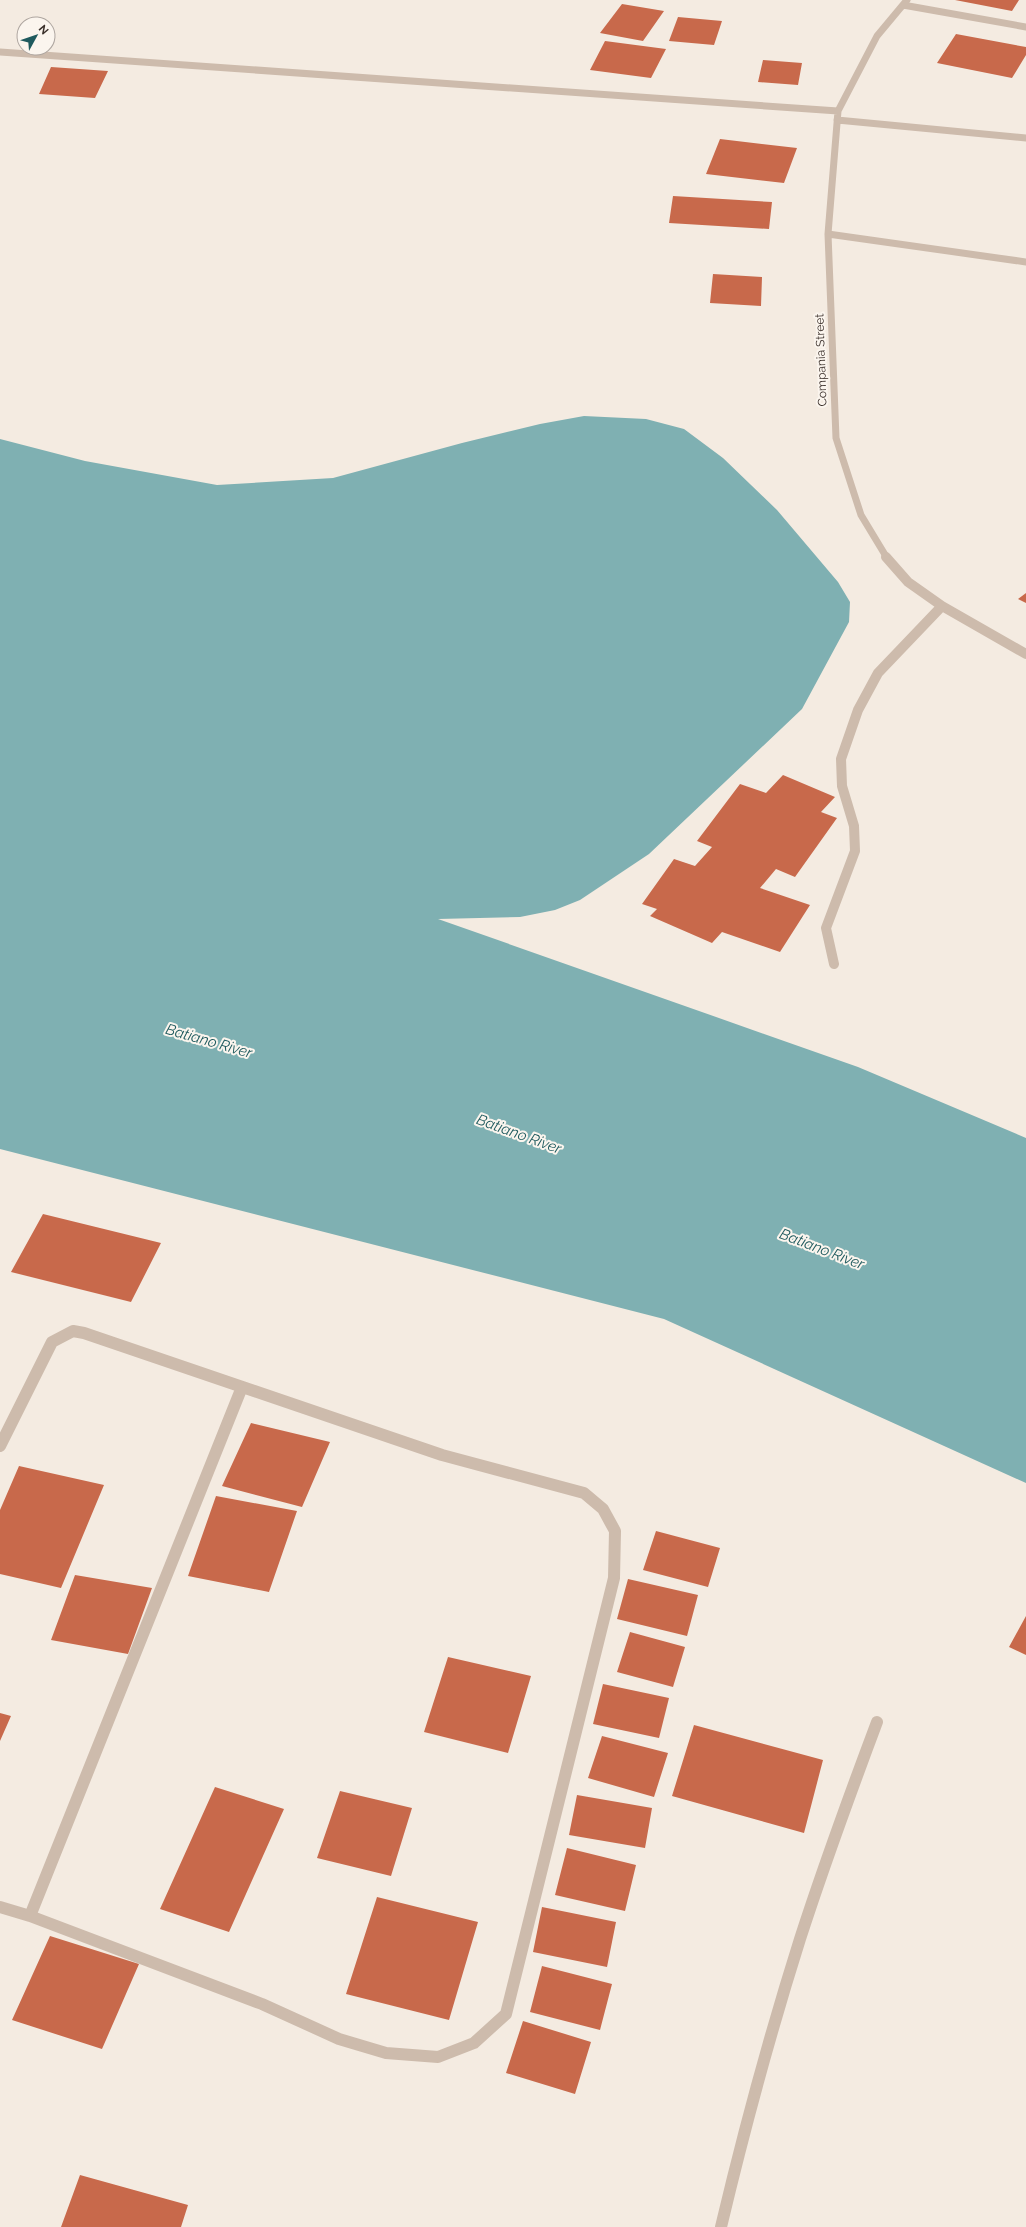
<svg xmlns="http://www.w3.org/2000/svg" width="1026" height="2227" viewBox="0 0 1026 2227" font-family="Raleway,sans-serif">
<rect width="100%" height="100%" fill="#f4ebe1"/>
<path fill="#7fb0b2" d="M584,416L646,419L684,429L723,458L777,510L838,582L850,602L849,622L802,709L649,854L580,900L555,910L520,917L438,919L858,1067L1026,1138V1483L664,1319L0,1149V439L85,461L217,485L333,478L462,443L540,424Z"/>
<path fill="#c8694b" d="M955,0H1019L1012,11Z
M622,4L664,11L643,41L600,33Z
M678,17L722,21L714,45L669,41Z
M956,34L1026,47V55L1012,78L937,63Z
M605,41L666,49L651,78L590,70Z
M763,60L802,63L798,85L758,82Z
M51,67L108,71L95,98L39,94Z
M720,139L797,148L784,183L706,174Z
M673,196L772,202L769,229L669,223Z
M713,274L762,277L761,306L710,303Z
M1026,593V603L1018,599Z
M783,775L835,797L821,812L837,818L795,877L776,869L760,888L810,905L780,952L722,932L712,943L650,916L657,909L642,904L674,859L695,866L712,847L697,841L740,784L766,793Z
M43,1214L161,1243L131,1302L11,1272Z
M251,1423L330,1442L302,1507L222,1486Z
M19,1466L104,1485L61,1588L0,1574V1510Z
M216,1496L297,1511L269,1592L188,1576Z
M656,1531L720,1548L708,1587L643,1570Z
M75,1575L152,1588L128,1654L51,1640Z
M628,1579L698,1595L687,1636L617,1619Z
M1026,1616V1655L1009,1647Z
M630,1632L685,1647L673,1687L617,1672Z
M448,1657L531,1676L508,1753L424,1732Z
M603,1684L669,1698L659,1738L593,1724Z
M0,1713L11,1716L0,1741Z
M694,1725L823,1760L804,1833L672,1796Z
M602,1736L668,1753L654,1797L588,1778Z
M215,1787L284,1809L229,1932L160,1909Z
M340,1791L412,1808L391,1876L317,1858Z
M577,1795L652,1808L645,1848L569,1835Z
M567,1848L636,1865L625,1911L555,1895Z
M377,1897L478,1922L449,2020L346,1994Z
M542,1907L616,1922L607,1967L533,1952Z
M50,1936L139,1964L102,2049L12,2020Z
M542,1966L612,1984L600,2030L530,2012Z
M523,2021L591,2042L575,2094L506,2073Z
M80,2175L188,2205L181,2227H61Z"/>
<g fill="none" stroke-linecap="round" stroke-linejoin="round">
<path stroke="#cdbbac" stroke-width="7" d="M903,5L1026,27
M0,52L838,111
M837,120L1026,138
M828,234L1026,262
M887,558L861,515L836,438L828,234L838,111L877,36L907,0"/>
<path stroke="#cdbbac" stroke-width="10" d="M886,557L908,582L942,606L1026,654
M834,964L826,928L855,851L854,826L842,786L841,759L858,710L878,673L942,606"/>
<path stroke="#cdbbac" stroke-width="12" d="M0,1446L52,1342L73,1331L84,1333L442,1455L584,1493L603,1509L615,1531L614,1578L506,2014L474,2043L438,2057L386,2053L339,2039L262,2004L30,1916L0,1907
M30,1916L242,1387
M721,2227C744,2130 770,2034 800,1939C824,1865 850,1794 877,1722"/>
</g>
<g text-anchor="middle" stroke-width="4" stroke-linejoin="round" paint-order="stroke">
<g font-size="12" fill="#3b302b" stroke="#fbf5ee">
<text transform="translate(821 360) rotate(-92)" y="4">Compania Street</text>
</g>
<g font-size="15" font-style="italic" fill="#1f5a5e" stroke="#fbf5ee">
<text transform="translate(209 1041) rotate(16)" y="5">Batiano River</text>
<text transform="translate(519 1134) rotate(20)" y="5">Batiano River</text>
<text transform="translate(822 1249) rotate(21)" y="5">Batiano River</text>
</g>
</g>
<g transform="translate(36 36) rotate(50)"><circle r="19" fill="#fbf5ee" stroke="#aea6a0"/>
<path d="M0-3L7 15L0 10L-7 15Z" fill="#1f5a5e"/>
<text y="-6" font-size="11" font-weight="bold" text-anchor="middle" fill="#3b302b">N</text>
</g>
</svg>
